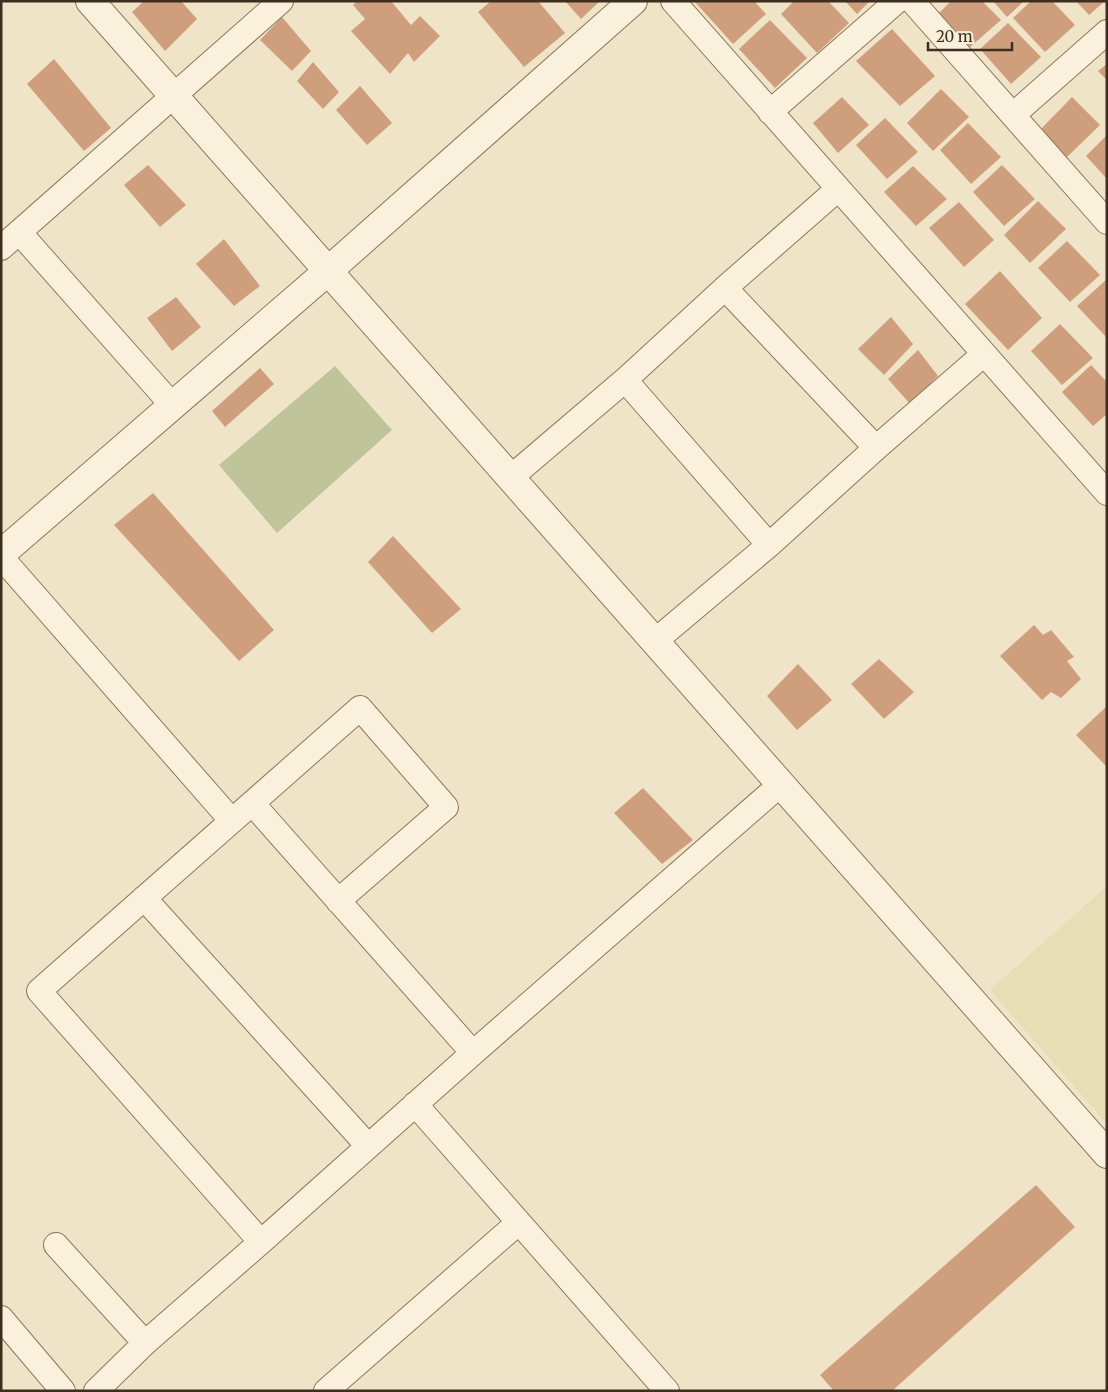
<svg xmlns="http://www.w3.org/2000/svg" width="1108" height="1392" viewBox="0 0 1108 1392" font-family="Merriweather,serif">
<rect width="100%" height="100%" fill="#f0e4c8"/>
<path fill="#e6deb5" d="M1107,886V1124L990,990Z"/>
<path fill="#bfc49a" d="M335,366L392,430L277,533L219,465Z"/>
<path fill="#cf9f7d" d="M144,1H181L197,19L165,51L132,12Z
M357,1H391L411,25L420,16L440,36L414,62L408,53L390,74L351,31L365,19L353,5Z
M491,1H538L565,33L524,67L478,12Z
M565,1H600L581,19Z
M694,1H754L766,14L733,44Z
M794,1H828L849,23L817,53L781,14Z
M845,1H870L857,14Z
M951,1H982L1001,20L970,47L939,13Z
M993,1H1024L1007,17Z
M1031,1H1052L1075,25L1045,52L1013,18Z
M1076,1H1105L1089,15Z
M282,17L311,51L292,71L260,40Z
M770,20L807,58L775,88L739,49Z
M1008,23L1041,57L1011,84L980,49Z
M892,29L935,76L900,106L856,61Z
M54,59L111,128L84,151L27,84Z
M313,62L339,92L323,109L297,81Z
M1107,64V80L1098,71Z
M360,86L392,123L367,145L336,110Z
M941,89L969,117L933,151L907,123Z
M842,97L869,125L838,153L813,123Z
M1072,97L1100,125L1065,159L1039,131Z
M885,118L918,152L887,179L856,145Z
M968,123L1001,157L971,184L940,150Z
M1107,135V179L1086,156Z
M148,165L186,205L160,227L124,185Z
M1002,165L1035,199L1004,226L973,192Z
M913,166L947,199L916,226L884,192Z
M1038,201L1066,229L1030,263L1004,235Z
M959,202L994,240L964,267L929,228Z
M224,239L260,286L234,306L196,264Z
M1067,241L1100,275L1070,302L1038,268Z
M1000,271L1042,318L1008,350L965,304Z
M1107,279V338L1077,306Z
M176,297L201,327L172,351L147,318Z
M891,317L913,344L884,375L858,349Z
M1060,324L1093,358L1062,385L1031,351Z
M918,350L938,376L910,404L888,379Z
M1091,365L1107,382V414L1093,426L1062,392Z
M260,368L274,384L225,427L212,411Z
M153,493L274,630L239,661L114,525Z
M393,536L461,609L432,633L368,562Z
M1034,625L1043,635L1051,630L1074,657L1067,661L1081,679L1061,698L1051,692L1042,700L1000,656Z
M879,659L914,692L884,719L851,684Z
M798,664L832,700L797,730L767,696Z
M1107,706V767L1076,735Z
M643,788L693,840L662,864L614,813Z
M1036,1185L1075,1227L892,1391H834L820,1375Z"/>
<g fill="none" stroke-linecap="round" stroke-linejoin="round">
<defs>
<path id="minor" d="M673,1L1107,493
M912,1L1107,222
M770,112L897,1
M1013,115L1107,32
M19,232L173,406
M1,248L281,1
M725,288L876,448
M625,380L769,545
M510,478L625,380L725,288L838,189
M1,557L232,821
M655,641L769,545L876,448L984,354
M252,803L473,1053
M144,898L368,1146
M415,1104L667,1391
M261,1242L39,991L360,708L446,807L338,901
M56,1245L145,1343
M1,1318L63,1391
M96,1391L145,1343L261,1242L473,1053L781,784
M326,1391L518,1223"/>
<path id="tertiary" d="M90,1L1107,1154
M1,554L328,271L633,1"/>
</defs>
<use href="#minor" stroke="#8d765c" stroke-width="26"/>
<use href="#tertiary" stroke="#8d765c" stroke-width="30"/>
<use href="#minor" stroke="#faf1dc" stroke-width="24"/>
<use href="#tertiary" stroke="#faf1dc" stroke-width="28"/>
</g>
<rect width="1108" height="1392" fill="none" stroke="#3d2e20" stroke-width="5"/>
<path d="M928 42v8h84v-8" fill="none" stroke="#3d2e20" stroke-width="2.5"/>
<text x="936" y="42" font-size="15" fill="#3d2e20" stroke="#f7eed8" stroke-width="4" paint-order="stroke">20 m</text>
</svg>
